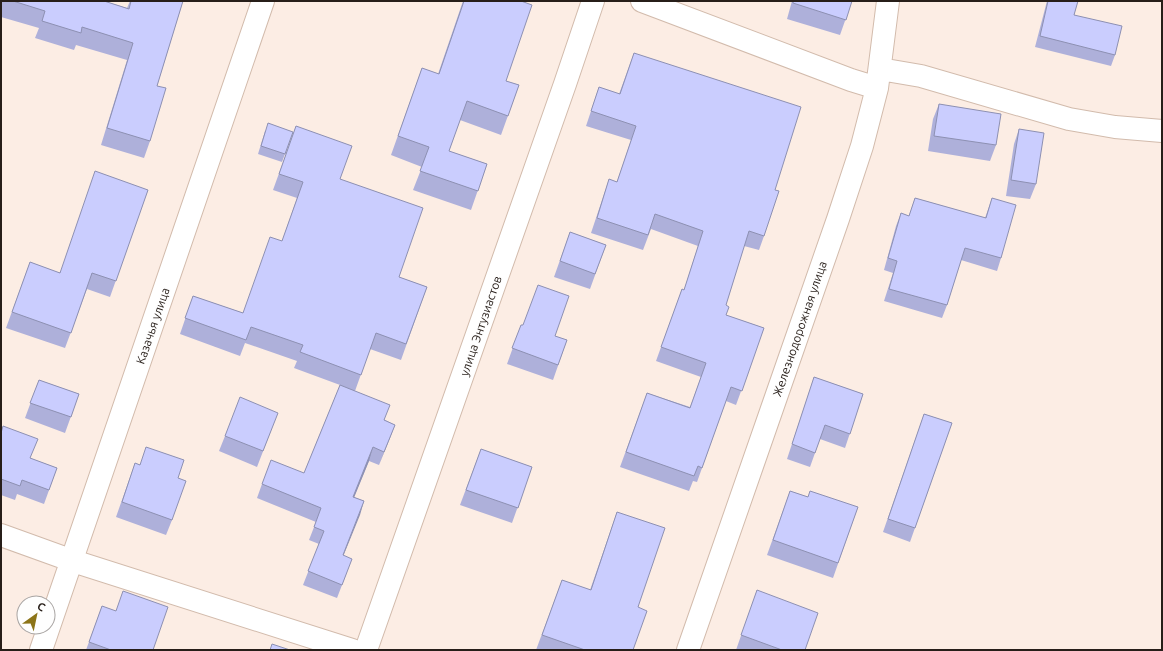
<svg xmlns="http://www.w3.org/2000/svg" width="1163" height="651" viewBox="0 0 1163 651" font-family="Ubuntu,sans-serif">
<rect width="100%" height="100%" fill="#fcede4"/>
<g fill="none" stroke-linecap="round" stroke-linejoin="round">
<defs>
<path id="minor" d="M642,1L851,80L877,88
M880,69L921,76L1069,119L1115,127L1162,131
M1,535L73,561L352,650
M41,650L263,1
M366,650L565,84L593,1
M688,650L838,219L862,146L877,88L888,1"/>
</defs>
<use href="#minor" stroke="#d2bbac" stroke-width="24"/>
<use href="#minor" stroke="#fff" stroke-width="22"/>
</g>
<path fill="#aeb0da" d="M1,1H104L127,8L130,1H183L157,86L150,141L144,158L101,145L127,60L76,45L74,50L35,38L39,28L1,17Z
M463,1H521L506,81L519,85L501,135L460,120L449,151L487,164L471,210L413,190L422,167L391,155L422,68L438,74Z
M792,1H852L840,35L787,19Z
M1047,1H1078L1074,15L1115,55L1111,66L1035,47Z
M634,53L775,190L764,236L759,250L744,246L726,305V315L764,328L736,405L726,401L697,482L693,481L689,491L620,467L647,393L690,407L701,377L656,361L682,289L684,290L698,246L651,229L643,250L591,233L609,179L617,182L631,140L586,126L599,87L619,94Z
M939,104L996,145L990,161L928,151L933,119Z
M296,126L340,179L399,277L427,287L401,360L370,349L355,391L385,420L395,425L379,465L369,461L354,497L364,501L343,555L347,572L337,598L303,585L319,544L309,540L316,522L257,498L262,484L304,473L340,385L294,368L297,361L245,343L240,356L180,334L193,296L243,313L282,241L297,198L273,190Z
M1019,129L1036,184L1030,199L1006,196L1014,144Z
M265,131L293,132L282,162L258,154Z
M148,190L110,297L87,289L65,348L6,328L30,262L59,273Z
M915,198L985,218L992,198L1001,258L997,271L961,260L947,305L942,318L884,301L893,273L884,270L896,226L901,213L909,216Z
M570,232L606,245L590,289L554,277Z
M521,325L567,340L553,380L507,364Z
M814,377L863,394L845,448L820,439L810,467L787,459Z
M39,380L79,394L65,433L25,418Z
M924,414L952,423L910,542L883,532Z
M272,428L257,467L219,451L225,436Z
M1,433L30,458L57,468L44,504L17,494L15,500L1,495Z
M481,449L532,467L512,523L460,505Z
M135,463L178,478L172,520L166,535L116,517Z
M790,491L808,497L858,507L833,578L767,555Z
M617,512L638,607L633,650H536L562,580L590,590Z
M757,590L805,650H736Z
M102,606L153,650H86Z"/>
<path fill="#8d90b2" d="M395,425L390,438L379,465L384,452Z
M373,447L369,461L349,510L353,497Z
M364,501L360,515L338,569L343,555Z"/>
<path fill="#cacdfe" stroke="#8d90b2" d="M13,1H104L129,9L131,1H183L157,86L166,88L150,141L107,128L133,43L82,27L81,33L42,21L45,11Z
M464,1H521L532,5L506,81L519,85L508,116L467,101L449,151L487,164L478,191L420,171L429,147L398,136L422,68L439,74Z
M793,1H852L846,20L793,3Z
M1048,1H1078L1074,15L1122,26L1115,55L1040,36Z
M634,53L801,107L775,190L779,191L764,236L749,231L726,305L729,307L726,315L764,328L742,391L731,387L702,468L698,466L694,476L626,452L647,393L690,408L706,363L661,347L682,289L684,290L703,231L655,214L648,235L597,218L609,179L617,182L636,126L591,111L599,87L620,94Z
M939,104L1001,114L996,145L934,136Z
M268,123L293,132L285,154L261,146Z
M296,126L352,146L340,179L423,208L399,277L427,287L406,344L376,333L361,375L300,352L303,345L251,327L246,340L185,318L193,296L243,313L270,237L282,241L303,182L279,174Z
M1019,129L1044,133L1036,184L1011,180Z
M95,171L148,190L116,281L92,273L71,333L12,312L30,262L60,273Z
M915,198L986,218L992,198L1016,205L1001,258L965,248L947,305L889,289L897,261L888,258L901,213L909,216Z
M570,232L606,245L595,274L560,261Z
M538,285L569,296L555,336L567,340L558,365L512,348L521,325H523Z
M814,377L863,394L850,434L825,425L815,453L792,444Z
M39,380L79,394L71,417L30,403Z
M340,385L390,405L384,420L395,425L384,452L373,447L353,497L364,501L343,555L352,559L342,585L308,571L324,531L314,527L321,508L262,484L271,460L304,473Z
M240,397L278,413L263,451L225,436Z
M924,414L952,423L915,528L888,519Z
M3,426L38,439L30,458L57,468L49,490L22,480L20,486L1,479V433Z
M146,447L184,460L178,478L186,481L172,520L122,502L135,463L140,465Z
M481,449L532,467L518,508L466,490Z
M790,491L808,497L810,491L858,507L838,563L773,540Z
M617,512L665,528L638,607L647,611L633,650H585L542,635L562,580L591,590Z
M757,590L818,613L805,650H782L741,635Z
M123,591L168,607L153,650H111L89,642L102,606L116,611Z
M272,644L290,650H270Z"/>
<g text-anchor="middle" stroke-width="3" stroke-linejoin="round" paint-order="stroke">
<g font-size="12" fill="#271e19" stroke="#fefefe">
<text transform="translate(153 326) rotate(-71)" y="4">Казачья улица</text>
<text transform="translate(481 326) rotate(-71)" y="4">улица Энтузиастов</text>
<text transform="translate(800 329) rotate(-71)" y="4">Железнодорожная улица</text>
</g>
</g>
<rect width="1163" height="651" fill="none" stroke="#271e19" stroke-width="4"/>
<g transform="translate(36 615) rotate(33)"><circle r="19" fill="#fefefe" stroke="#a8a4a2"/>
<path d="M0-3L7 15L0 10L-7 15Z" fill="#8c7418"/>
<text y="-6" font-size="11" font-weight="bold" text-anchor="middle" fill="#271e19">С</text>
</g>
</svg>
